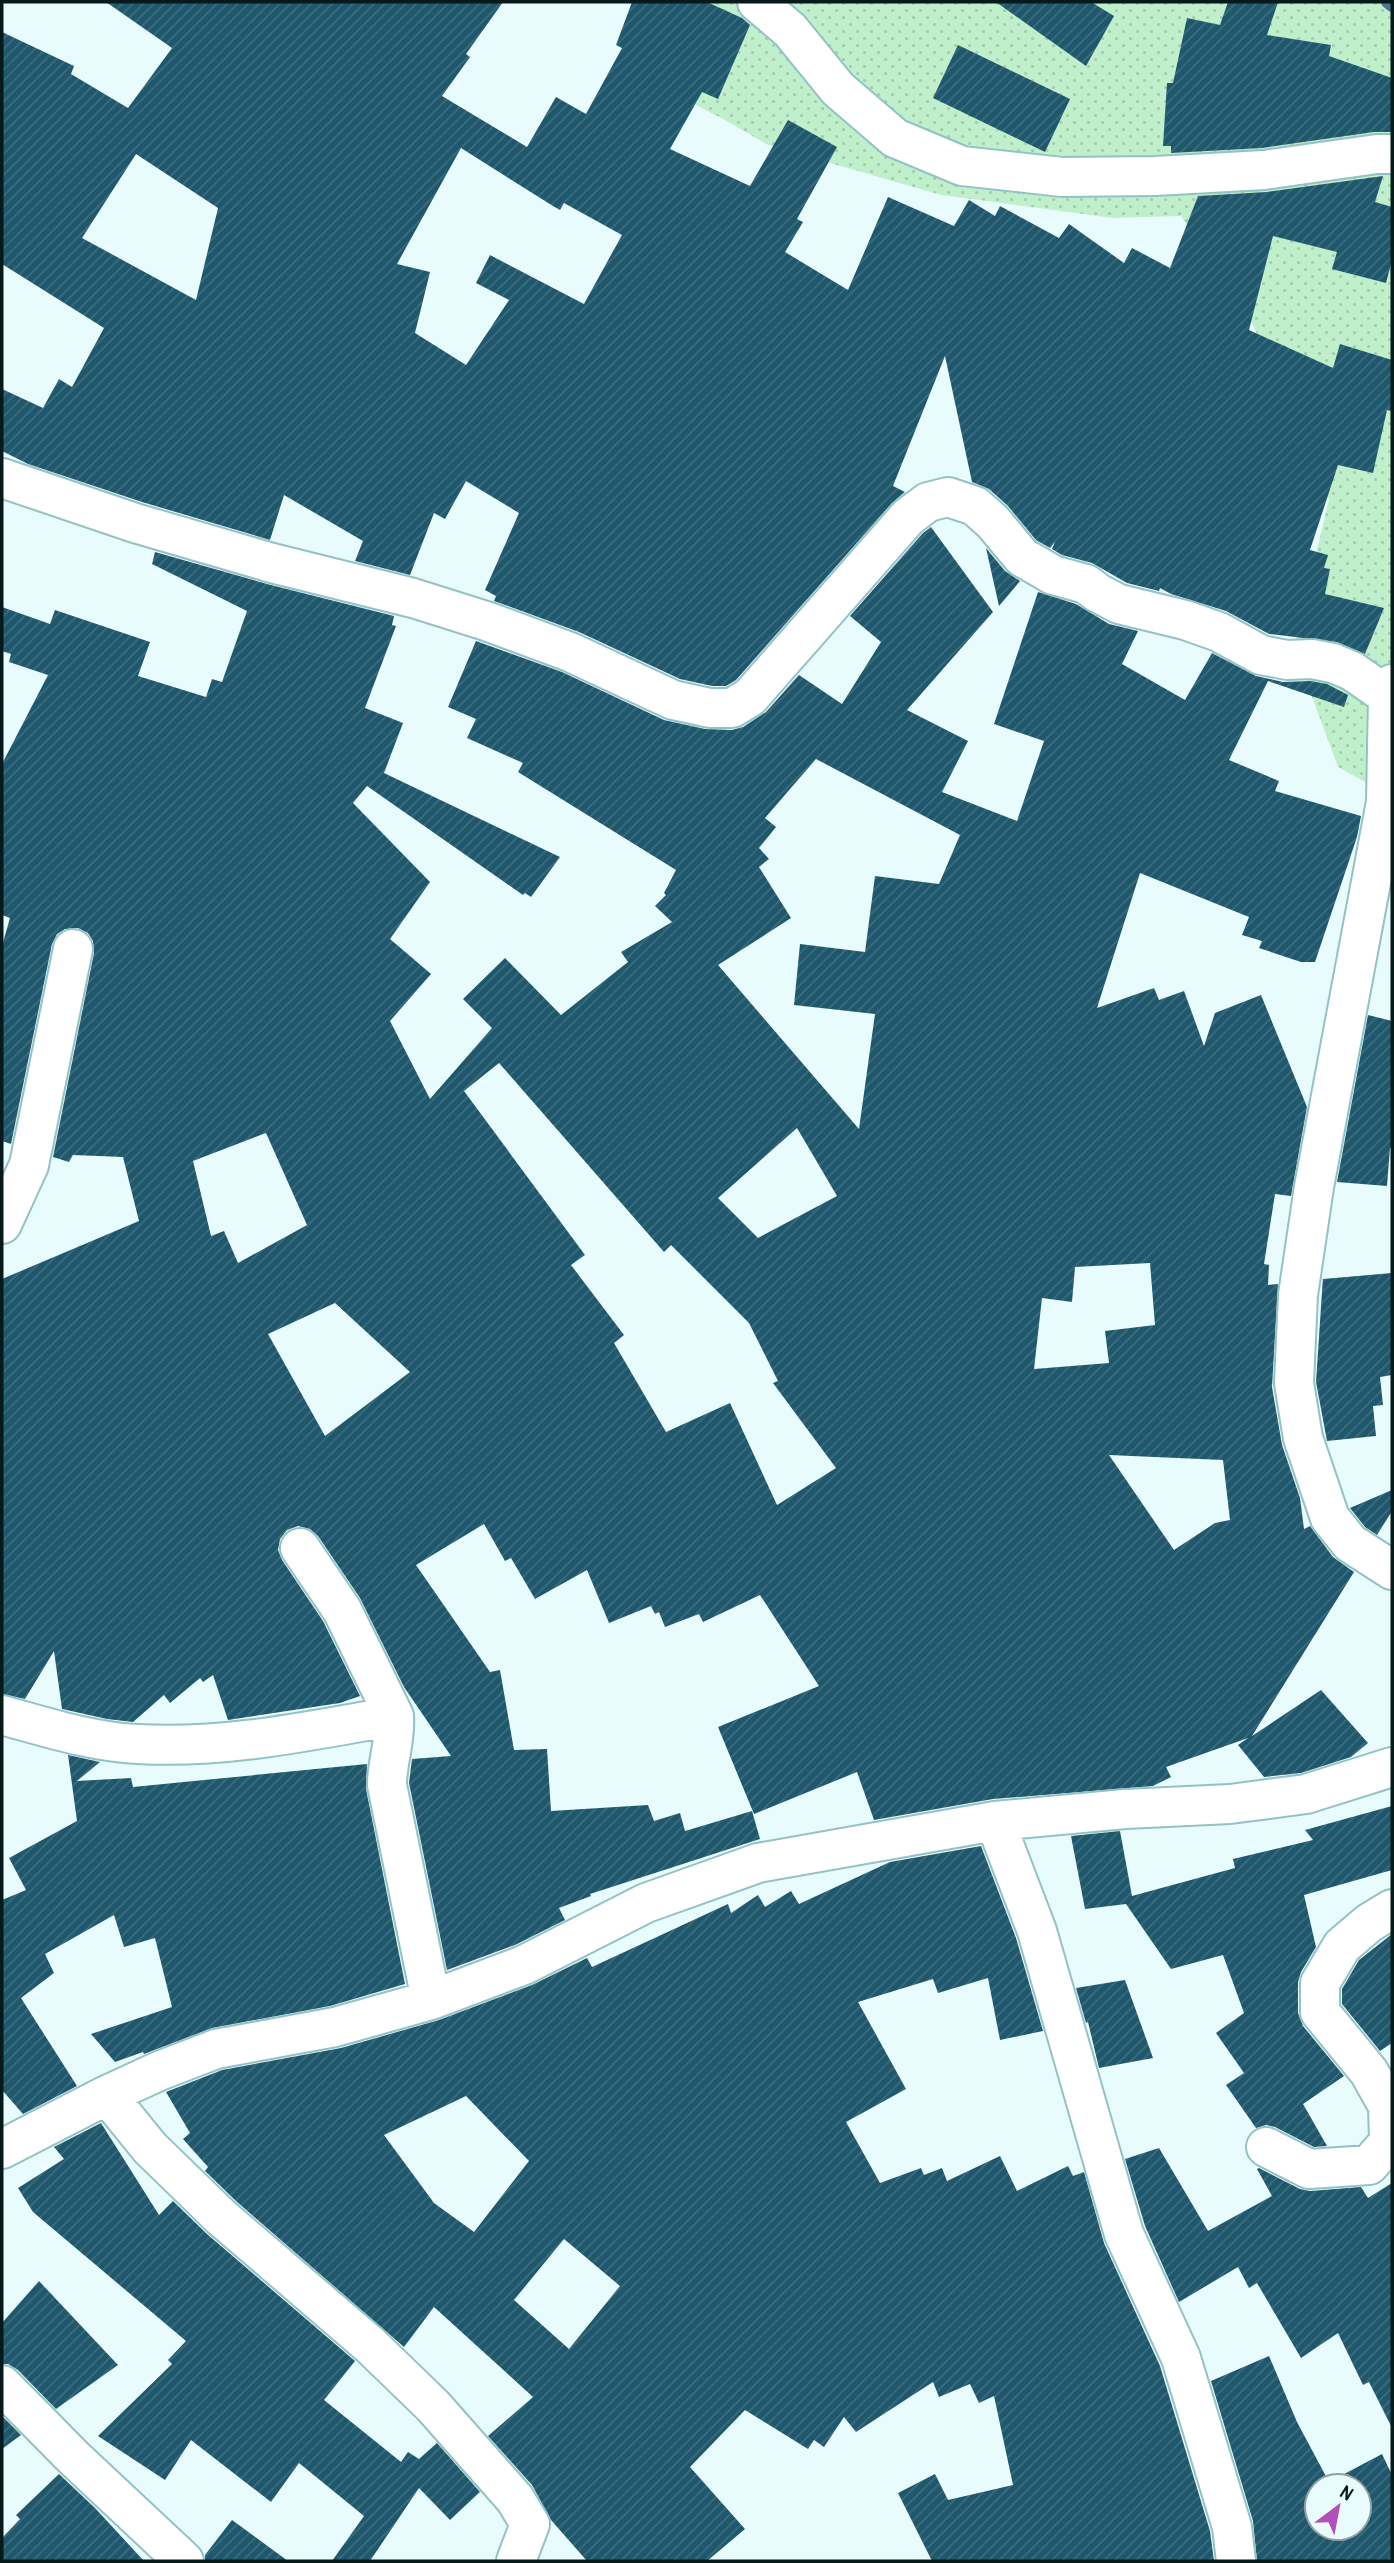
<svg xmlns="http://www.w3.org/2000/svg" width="1394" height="2563" viewBox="0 0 1394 2563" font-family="'Archivo Narrow',sans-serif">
<defs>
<pattern id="garden-dots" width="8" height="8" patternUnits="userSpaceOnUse" patternTransform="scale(1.75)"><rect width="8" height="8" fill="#c0efcb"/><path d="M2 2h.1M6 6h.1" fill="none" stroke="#a4ccae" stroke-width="1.8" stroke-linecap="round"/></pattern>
<pattern id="building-hatch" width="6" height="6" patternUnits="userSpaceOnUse" patternTransform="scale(1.75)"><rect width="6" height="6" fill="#1f586d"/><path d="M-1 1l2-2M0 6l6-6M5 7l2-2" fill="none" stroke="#3d6c7d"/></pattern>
</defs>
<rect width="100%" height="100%" fill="#e9fcfd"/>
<path fill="url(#garden-dots)" d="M670,2H1392V797L1338,767L1294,648L1329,499L1249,316L1181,216L1113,218L941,195L768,145L725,120L628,70Z"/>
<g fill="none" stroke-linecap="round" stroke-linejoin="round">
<path stroke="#507496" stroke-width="12" d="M1387,2L1392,6"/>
</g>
<path fill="url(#building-hatch)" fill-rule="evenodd" d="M106,2H503L466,54L470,57L442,96L527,147L556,97L586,114L622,48L616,45L632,2H707L742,18L750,25L718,99L702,92L670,149L750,186L788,120L837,147L797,219L803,222L785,252L848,290L888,197L954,226L969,200L995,216L1000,206L1059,238L1069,224L1124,263L1132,248L1170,268L1198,196L1267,192L1383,176L1375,202L1392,207V260L1386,283L1332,269L1337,252L1273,236L1249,330L1333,368L1340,344L1392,360V411L1387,410L1373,473L1338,465L1310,550L1328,555L1324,568L1330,569L1325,594L1384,608L1365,654L1337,642L1269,634L1226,611L1171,594L1160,588L1159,591L1127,583L1092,563L1062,555L1052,549L1055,542L1050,548L1036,540L1008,506L989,489L972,482L945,356L893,486L905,492L892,503L736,680L726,686H712L680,679L579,632L494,601L496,596L485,590L519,513L466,481L445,519L434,513L410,575L355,561L363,541L284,495L270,540L142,502L28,464L2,451V389L43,408L59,379L72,387L104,328L2,264V32L74,66L71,74L128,108L172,48ZM461,148L553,206L560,210L564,203L622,235L584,304L490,255L476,283L509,300L466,365L415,333L430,272L397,264ZM136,154L218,208L196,300L82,238Z
M996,2H1091L1114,16L1086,66Z
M1228,2H1278L1267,35L1331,45L1329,56L1392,78V132H1374L1262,148L1171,153V146H1163L1167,83H1173L1187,18L1220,25Z
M958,45L1070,99L1045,152L933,98Z
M931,527L993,612L907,710L968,741L942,792L1017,821L1044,741L994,724L1038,592L1076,604L1109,624L1138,631L1122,664L1185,700L1212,653L1256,676L1283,682L1310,681L1327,684L1348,695L1344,707L1268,681L1229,760L1279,781L1275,791L1361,816L1357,837L1315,962H1301L1259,948L1262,941L1242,935L1249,917L1140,873L1097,1008L1154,988L1159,1000L1184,991L1204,1046L1215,1013L1261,995L1307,1107L1291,1196L1275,1194L1264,1264L1269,1265L1268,1285L1278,1284L1272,1387L1282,1445L1300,1498L1304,1529L1310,1526L1333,1557L1354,1572L1252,1736L1321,1690L1368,1743L1351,1757L1301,1773L1264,1777L1238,1745L1248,1738L1166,1767L1171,1777L1153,1786L993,1799L874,1820L857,1772L754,1814L718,1727L819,1686L760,1595L703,1622L699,1614L665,1627L659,1612L655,1614L651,1606L609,1623L587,1570L535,1599L511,1558L505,1561L484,1524L416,1565L490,1672L500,1670L514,1750L547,1749L551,1811L648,1805L654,1821L680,1813L685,1831L752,1811L760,1839L590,1894L591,1896L559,1908L565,1920L515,1945L447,1970L409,1783L412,1759L451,1756L404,1687L360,1598L318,1536L310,1529L298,1526L287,1530L280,1539L278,1550L282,1560L323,1621L360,1696L340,1703L228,1720L213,1675L203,1682L200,1678L170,1703L164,1695L133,1722L107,1719L62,1709L54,1651L25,1699L2,1694V1279L139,1221L123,1157L73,1155L69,1162L53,1157L94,953L93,941L88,933L78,928L65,929L57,934L52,944L11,1144L2,1141V946L10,918L2,915V764L48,675L9,662L11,654L2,651V607L50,624L55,610L150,642L138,676L206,697L212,679L222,682L247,611L152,564L155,552L267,584L394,616L392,625L396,626L365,708L403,723L384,773L560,857L531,897L525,893L523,895L367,786L353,803L430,882L390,939L431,974L390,1021L430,1099L492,1028L463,999L505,958L561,1015L628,962L621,952L672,922L655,906L666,895L664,893L676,870L518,772L523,763L467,738L476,719L448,707L476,641L562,672L664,720L705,729L732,730L743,727L766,712L799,675L842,704L881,642L850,616L923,533ZM816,759L960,835L939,884L875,876L865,952L800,944L794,1005L875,1014L859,1129L718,965L791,918L759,867L769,859L759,848L776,827L765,818ZM499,1063L664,1252L671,1245L749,1323L778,1381L773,1383L836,1468L777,1505L730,1403L666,1432L614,1343L624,1335L571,1265L585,1255L464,1091ZM797,1128L837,1196L758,1238L718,1198ZM266,1133L307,1225L238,1263L224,1231L211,1236L193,1161ZM1150,1263L1155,1325L1105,1331L1109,1363L1034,1369L1042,1298L1072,1302L1075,1267ZM335,1303L410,1372L325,1436L268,1334ZM1109,1455L1223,1460L1230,1520L1215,1523L1174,1550Z
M986,548L1005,571L1020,581L999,606Z
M1368,1015L1392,1021V1148H1390L1387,1186L1337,1182Z
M1392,1273V1375L1380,1377L1383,1405L1373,1406L1376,1436L1327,1441L1316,1382L1323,1277V1279Z
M1392,1490V1511L1377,1535L1365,1527L1350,1508Z
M68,1755L100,1762L77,1781L131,1778L133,1787L367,1764L366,1789L405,1984L330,2006L212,2028L144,2054L143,2052L115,2062L91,2034L172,2007L155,1938L124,1947L114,1915L45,1954L54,1973L21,1998L77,2086L23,2114L2,2090V1900L26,1890L9,1858L77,1821Z
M1392,1806V1870L1304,1895L1316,1947L1301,1972L1298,1982V2013L1303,2026L1344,2076L1303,2104L1327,2146L1314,2147L1275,2127L1266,2125L1256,2128L1226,2085L1244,2073L1216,2033L1244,2013L1223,1955L1171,1969L1126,1904L1085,1909L1071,1836L1120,1831L1132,1896L1235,1868L1233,1859L1313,1840L1305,1830Z
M981,1846L1016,1938L1043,2031L1000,2040L988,1978L938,1993L933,1979L858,2002L906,2089L846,2122L880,2183L921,2168L924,2175L942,2168L947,2181L1000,2156L1017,2191L1068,2166L1073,2176L1084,2172L1104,2243L1160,2366L1210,2531L1214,2561H932L898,2493L935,2474L948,2500L1013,2485L994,2396L979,2403L970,2384L939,2397L933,2382L856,2432L844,2417L824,2447L814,2440L808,2449L745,2410L690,2467L745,2529L707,2561H587L551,2520L532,2485L488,2436L533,2397L434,2307L404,2347L236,2201L205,2171L208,2167L183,2139L190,2133L166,2092L222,2070L341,2048L439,2020L532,1985L587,1958L592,1967L728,1904L731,1913L758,1895L765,1907L791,1891L799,1904L890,1862ZM466,2096L529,2161L474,2232L434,2203L384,2135ZM564,2239L620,2286L569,2349L514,2300Z
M1392,1934V2043L1380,2051L1342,2004V1989L1359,1960Z
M1125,1980L1153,2058L1099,2068L1088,2022L1086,2023L1076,1988Z
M101,2123L159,2215L173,2201L207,2234L355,2361L324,2400L401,2462L408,2452L419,2459L437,2443L480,2492L450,2520L419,2488L370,2561H332L364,2516L299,2463L271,2502L191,2440L165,2480L98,2436L172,2364L168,2360L186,2341L33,2212L18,2188L64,2159L54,2147Z
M1159,2148L1208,2231L1272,2196L1257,2169L1259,2168L1300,2189L1310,2191L1361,2187L1368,2198L1392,2183V2428L1369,2382L1363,2385L1338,2333L1301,2358L1257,2283L1249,2288L1238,2267L1179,2302L1145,2226L1125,2159Z
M39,2281L118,2365L56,2409L18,2370L8,2364H2V2323Z
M1269,2356L1297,2422L1329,2482L1382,2454L1392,2475V2561H1257L1253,2521L1211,2381ZM1317,2486H1359V2528H1317Z
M2,2416L21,2435L2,2449Z
M59,2474L95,2508L144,2561H2V2538L20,2519L16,2515Z
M232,2520L288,2561H205V2555Z"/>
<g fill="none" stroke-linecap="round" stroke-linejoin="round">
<defs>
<path id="street" d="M757,2L790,30L838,89L895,138L962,166L1062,177L1155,176L1264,170L1377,154H1392
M2,478L135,523L272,563L413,598L486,621L570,652L673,700L710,708H732L750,697L908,517L928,502L948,497L975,506L993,522L1022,557L1053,575L1086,584L1098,593L1119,604L1185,620L1219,632L1261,655L1287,660L1312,659L1333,663L1352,671L1388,696
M1392,684L1388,696L1386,802L1314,1187L1298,1295L1294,1383L1303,1438L1330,1518L1350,1543L1392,1570
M2,1224L29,1165L73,949
M300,1548L342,1610L394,1716C396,1740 387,1761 387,1785L431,2000
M2,1715C46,1727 92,1742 138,1744C225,1749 309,1731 394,1716
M995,1821L1037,1931L1124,2234L1181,2358L1232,2527L1236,2561
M107,2095L150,2148L221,2217L370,2345L433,2406L515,2499L530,2524L516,2561
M1266,2147L1309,2169L1369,2165L1389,2142L1388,2106L1369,2072L1320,2012V1983L1342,1946L1369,1923L1392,1909
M2,2149L107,2095L159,2071L216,2049L335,2027L431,2000L524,1965L646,1903L758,1863L995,1821L1125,1809L1230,1804L1306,1794L1392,1767
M2,2385L73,2457L184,2561"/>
</defs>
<use href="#street" stroke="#93c2c5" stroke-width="42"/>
<use href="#street" stroke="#fff" stroke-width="38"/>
</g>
<rect width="1394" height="2563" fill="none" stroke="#07191b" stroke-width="7"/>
<g transform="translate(1338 2507) rotate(32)"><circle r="33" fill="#e9fcfd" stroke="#8fa1a3" stroke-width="2"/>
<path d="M0-5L12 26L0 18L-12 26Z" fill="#b150b8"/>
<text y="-10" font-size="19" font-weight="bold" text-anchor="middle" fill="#07191b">N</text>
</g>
</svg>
